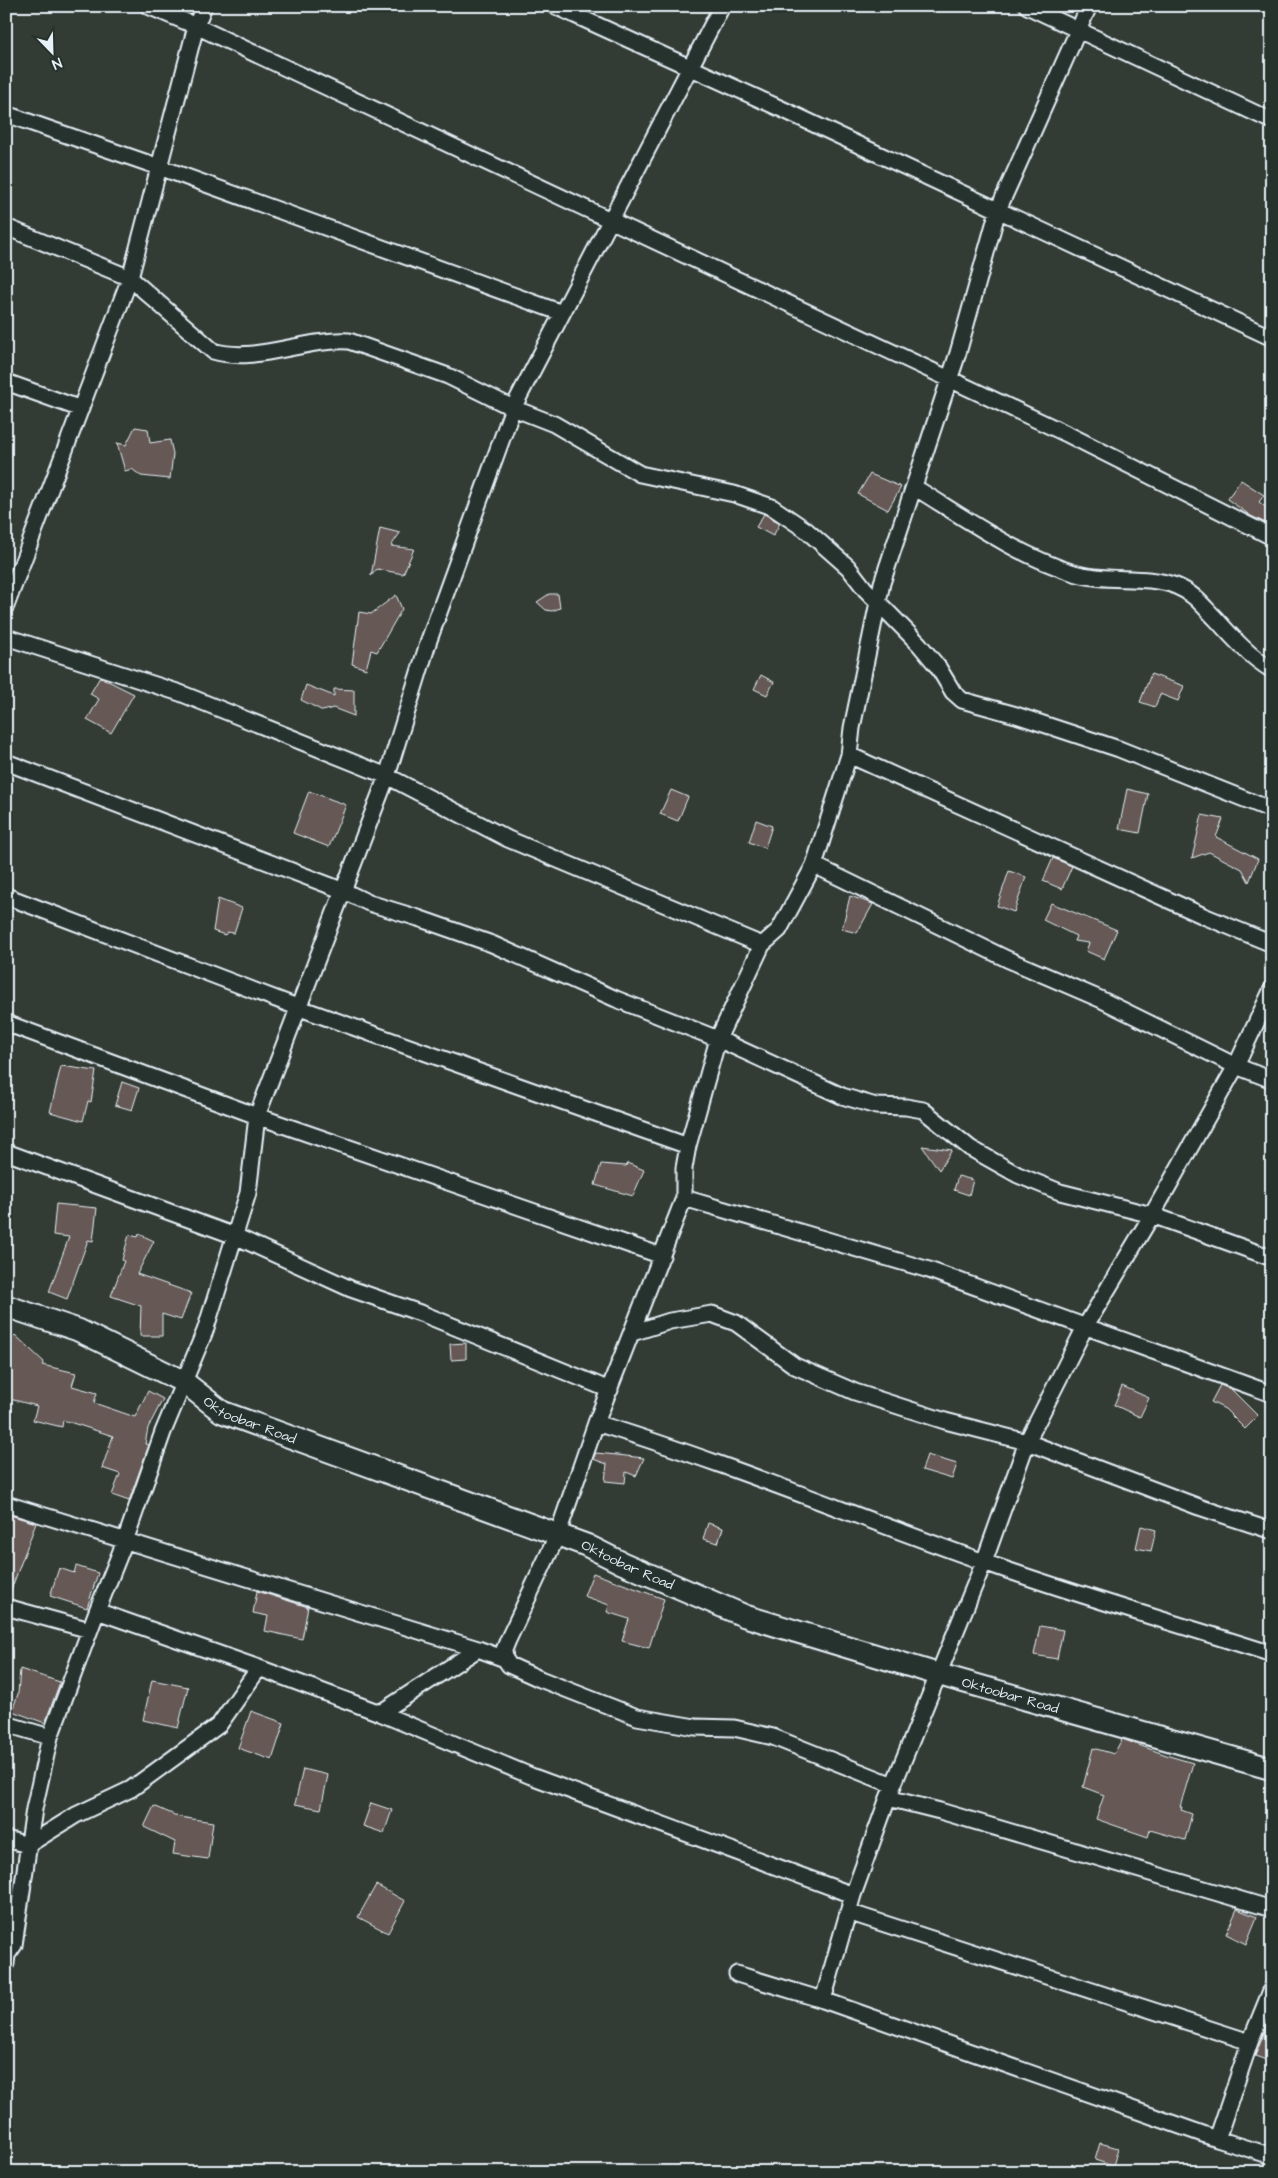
<svg xmlns="http://www.w3.org/2000/svg" width="1278" height="2178" viewBox="0 0 1278 2178" font-family="'Architects Daughter',sans-serif">
<rect width="100%" height="100%" fill="#333b35"/>
<filter id="ink" filterUnits="userSpaceOnUse"><feTurbulence type="fractalNoise" baseFrequency=".02" numOctaves="2"/><feDisplacementMap in="SourceGraphic" scale="10" xChannelSelector="R" yChannelSelector="G"/><feConvolveMatrix kernelMatrix="1 2 1 2 8 2 1 2 1" color-interpolation-filters="sRGB"/></filter>
<g filter="url(#ink)">
<path fill="#655954" stroke="#e8f1f8" d="M135,427L148,429L150,443L170,440L173,454L170,479L141,476L132,469L125,471L117,443L126,445Z
M870,474L901,487L888,510L858,494Z
M1241,480L1264,495L1259,502L1272,512V526L1251,516L1227,499Z
M764,514L780,523L773,536L756,527Z
M380,528L400,533L391,546L414,549L403,574L377,569L371,576Z
M549,594H558L560,608L552,611L546,610L537,602Z
M396,595L402,609L377,652L371,650L366,669L352,664L359,612L371,614Z
M1151,674L1184,686L1178,701L1160,694L1155,707L1140,702Z
M761,675L774,682L767,695L754,689Z
M100,677L134,694L111,733L87,720L99,699L90,694Z
M306,685L334,696V689L354,690V716L333,708L323,711L301,700Z
M1127,789L1148,794L1140,833L1119,829Z
M671,790L688,797L678,821L660,814Z
M309,791L346,805L329,847L293,833Z
M1202,815L1223,819L1216,837L1258,859L1249,882L1242,869L1209,852L1192,858Z
M756,820L772,826L765,848L749,842Z
M1053,858L1072,866L1062,889L1043,881Z
M1009,871L1026,877L1014,912L997,906Z
M850,896L873,904L857,933L842,929Z
M218,899L242,908L234,933L227,932L225,935L213,931Z
M1051,903L1117,930L1104,959L1086,951L1089,943L1074,941L1076,936L1043,920Z
M61,1066L96,1071L91,1102L88,1101L83,1121L50,1112Z
M122,1082L139,1088L132,1110L115,1105Z
M922,1146L952,1150L939,1170Z
M627,1163L644,1170L633,1196L595,1185L601,1164L626,1166Z
M958,1176L973,1180L969,1195L954,1190Z
M56,1204L97,1208L93,1241L88,1240L67,1299L49,1292L69,1237L53,1235Z
M139,1234L154,1241L137,1274L191,1293L181,1320L162,1314V1336H140L141,1306L111,1296L124,1261L122,1260L129,1235L138,1237Z
M15,1335L44,1362L42,1365L76,1373L72,1386L97,1393L94,1403L135,1417L148,1391L163,1399L148,1428L145,1444L149,1445L129,1501L112,1495L120,1474L102,1468L113,1436L63,1420L62,1427L33,1420L37,1406L6,1398V1345Z
M466,1343V1359L451,1360L450,1344Z
M1220,1385L1231,1389L1258,1416L1245,1429L1225,1409L1211,1402Z
M1122,1386L1149,1398L1140,1417L1114,1405Z
M596,1453L617,1455L644,1458L636,1476L626,1472L625,1483L605,1481L607,1464L593,1459Z
M927,1455L957,1464L952,1479L922,1470Z
M6,1514L36,1523L8,1598L6,1597Z
M708,1523L723,1528L718,1543L703,1539Z
M1141,1526L1156,1530L1151,1551L1136,1548Z
M76,1566L98,1573L87,1608L50,1596L59,1568L74,1573Z
M593,1573L664,1599L649,1648L622,1641L629,1619L607,1612L609,1605L584,1596Z
M257,1591L308,1607L302,1639L265,1631L268,1616L253,1613Z
M1040,1626L1063,1630L1057,1659L1034,1655Z
M20,1669L60,1682L45,1723L12,1711L18,1694Z
M152,1680L188,1687L178,1728L143,1720Z
M251,1711L284,1723L272,1760L238,1748Z
M1122,1739L1169,1756L1193,1763L1180,1807H1182L1181,1810L1192,1814L1185,1840L1150,1830L1148,1837L1096,1819L1104,1795L1083,1787L1093,1748L1114,1754Z
M303,1769L328,1775L321,1809L295,1804Z
M371,1803L392,1810L384,1833L363,1826Z
M154,1806L179,1817L213,1822L208,1859L173,1854L175,1842L144,1827Z
M376,1885L405,1901L388,1933L358,1917Z
M1237,1909L1257,1917L1246,1944L1226,1934Z
M1272,2014V2062L1255,2056Z
M1100,2143L1118,2148L1113,2166L1095,2160Z"/>
<g fill="none" stroke-linecap="round" stroke-linejoin="round">
<defs>
<path id="street" d="M148,6L196,26L1069,435L1272,537
M555,6L786,111L1272,338
M1027,6L1272,121
M6,114L159,167L562,313
M6,227L130,278L213,351C256,364 305,338 349,341L448,376L513,408L554,424L640,474L734,494L772,507L806,530L848,567L865,589L919,644L938,667L953,692L962,700L1016,715L1119,749L1272,810
M6,382L81,409
M914,487C965,518 1016,555 1074,573C1107,583 1144,574 1176,586C1194,593 1203,606 1216,619C1233,638 1250,657 1272,670
M6,606L130,278L196,26L204,6
M6,637L180,693L387,776L429,640L513,408L722,6
M849,755L852,728L882,583L958,353L998,210L1089,6
M6,762L344,891L369,903L418,918L492,944L616,999L718,1039L842,1096L876,1106L906,1107L923,1110L970,1148L1018,1175L1060,1192L1152,1215L1272,1258
M814,865L1007,959L1100,999L1236,1066L1272,1080
M6,896L297,1007L688,1146
M6,1023L257,1116L662,1256
M6,1152L235,1236L351,1289L423,1314L610,1390
M684,1198L929,1270L1272,1394
M632,1333L670,1321L712,1314L736,1323L795,1366L855,1392L945,1421L1027,1442L1199,1507L1272,1531
M596,1423C727,1463 854,1516 984,1562C1078,1596 1176,1623 1272,1654
M6,1504L478,1649
M6,1607L90,1630
M97,1611L259,1668L380,1713L531,1776L853,1895
M380,1713L478,1649L505,1659
M6,1724L50,1737
M893,1785L773,1737L734,1728L695,1727L637,1717L540,1679L509,1665L505,1659L504,1650L508,1640L557,1536L596,1423L684,1198V1168L688,1146L718,1039L762,945L779,930L814,865L849,755L1206,917L1272,944
M888,1798L940,1811L1272,1909
M6,1839L28,1845L76,1815L131,1789L219,1725L259,1668
M848,1912L1250,2042
M6,1964L7,1955L14,1945L34,1809L50,1737L97,1611L125,1541L163,1432L205,1331L248,1193L257,1116L387,776L508,839L762,945
M737,1974L823,2000L1217,2139L1272,2156
M823,2000L853,1895L888,1798L984,1562L1027,1442L1085,1327L1152,1215L1236,1066L1272,989
M1217,2139L1250,2042L1272,1988"/>
<g id="secondary">
<path id="s1" d="M6,1306L78,1330L184,1382L222,1412L586,1545L622,1563L745,1616L937,1674L1272,1769"/>
</g>
</defs>
<use href="#street" stroke="#e8f1f8" stroke-width="19"/>
<use href="#secondary" stroke="#e8f1f8" stroke-width="25"/>
<use href="#street" stroke="#26332d" stroke-width="15"/>
<use href="#secondary" stroke="#26332d" stroke-width="21"/>
</g>
</g>
<g text-anchor="middle" stroke-width="4.5" stroke-linejoin="round" paint-order="stroke">
<g font-size="14" fill="#e8f1f8" stroke="#26332d">
<text dy="5" stroke="none"><textPath href="#s1" startOffset="271">Oktoobar Road</textPath></text>
<text dy="5" stroke="none"><textPath href="#s1" startOffset="676">Oktoobar Road</textPath></text>
<text dy="5" stroke="none"><textPath href="#s1" startOffset="1081">Oktoobar Road</textPath></text>
</g>
</g>
<rect width="1278" height="2178" fill="none" stroke="#26332d" stroke-width="25"/>
<rect x="12" y="12" width="1253" height="2153" fill="none" stroke="#e8f1f8" stroke-width="2" filter="url(#ink)"/>
<g transform="translate(52 52) rotate(157)" stroke="#26332d" stroke-width="4" paint-order="stroke">
<path d="M0-4L9 19L0 12L-9 19Z" fill="#e8f1f8"/>
<text y="-8" font-size="14" font-weight="bold" text-anchor="middle" fill="#e8f1f8">N</text>
</g>
</svg>
